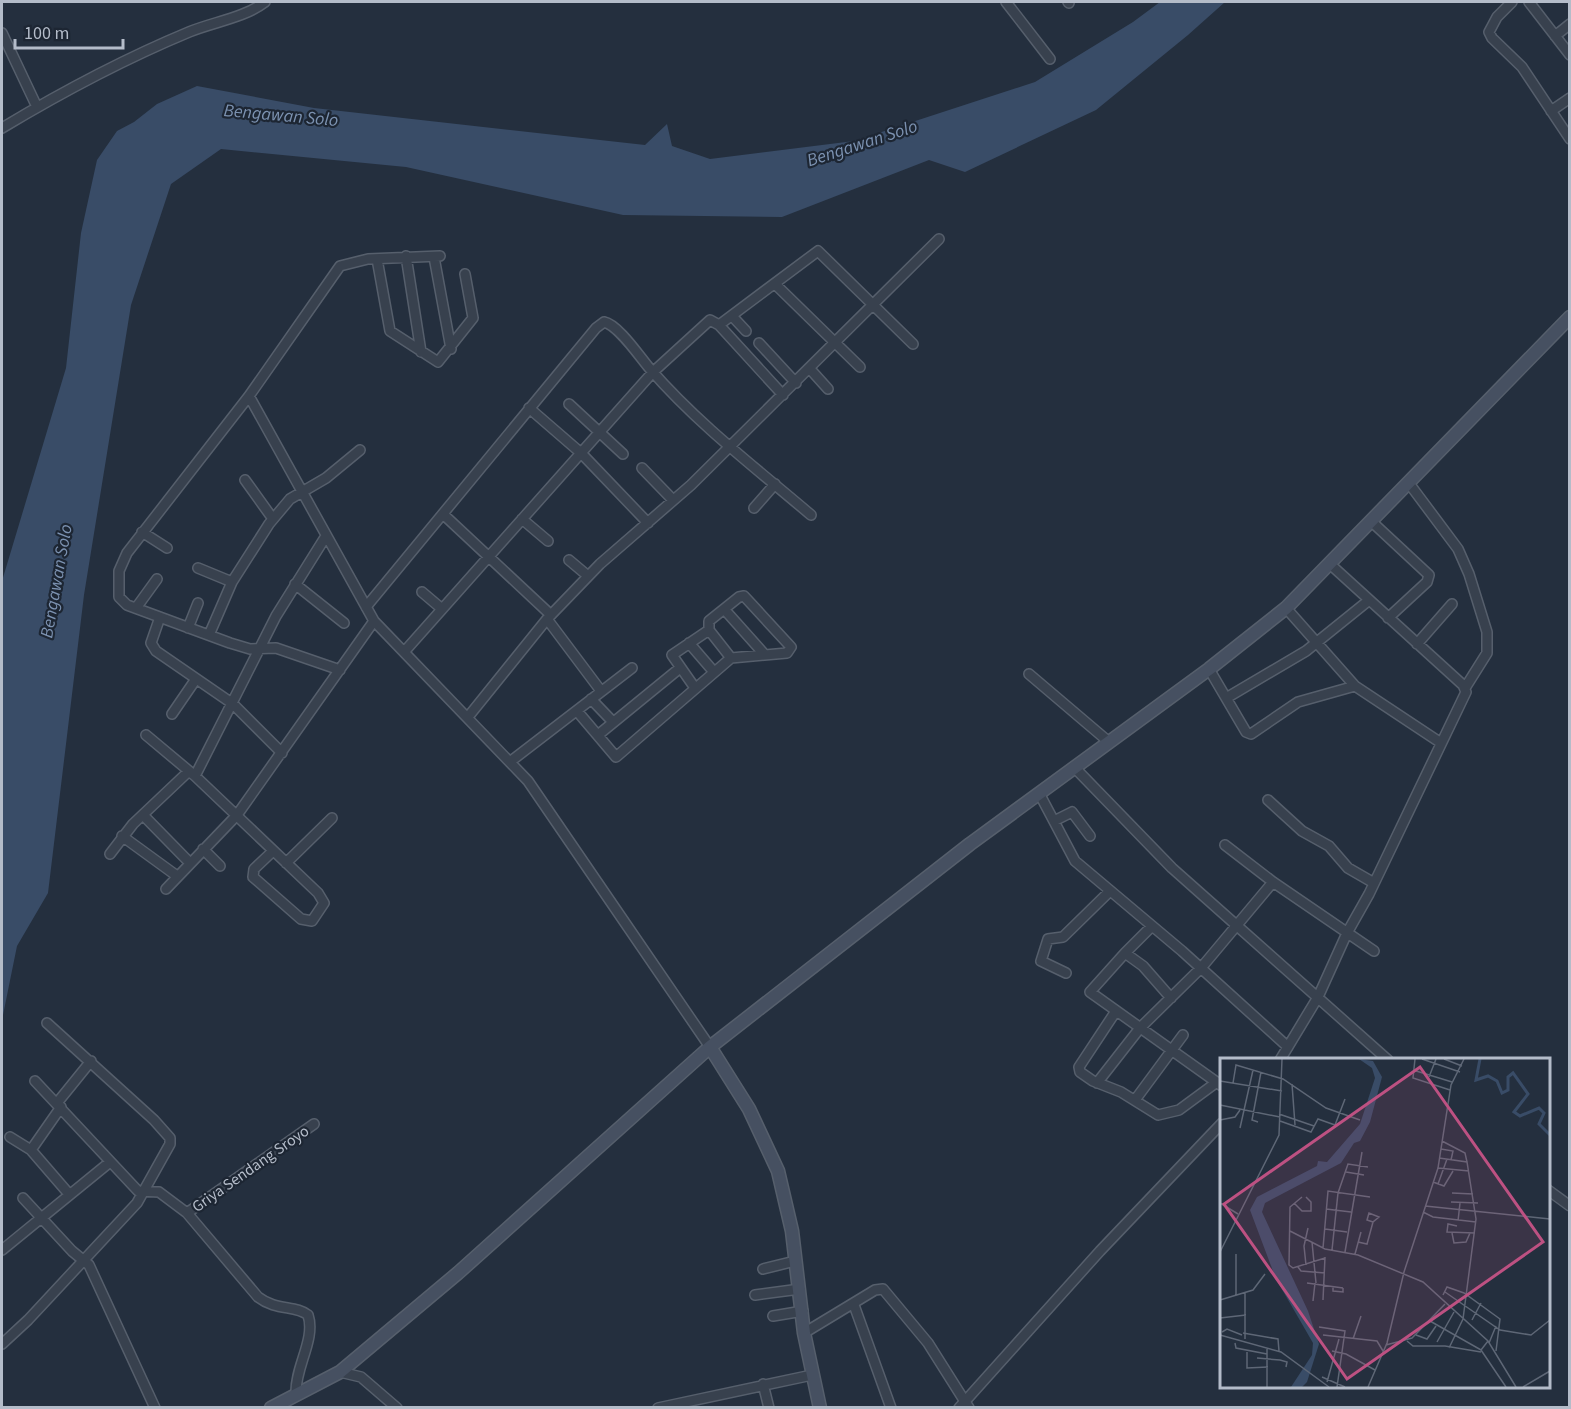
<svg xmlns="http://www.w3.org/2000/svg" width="1571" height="1409" viewBox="0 0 1571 1409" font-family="'Source Sans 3',sans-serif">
<rect width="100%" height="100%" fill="#242f3e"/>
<path fill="#394c67" d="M1160,2H1225L1188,35L1096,110L965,172L929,160L782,217L623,215L406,167L221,149L171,184L131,305L84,595L48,893L17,946L2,1020V581L66,368L81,233L97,160L117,131L134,122L157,104L197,86L314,108L645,145L667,124L672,146L710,159L854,141L1035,82L1133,22Z"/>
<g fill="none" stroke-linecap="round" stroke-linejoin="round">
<defs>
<path id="street" d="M1006,2L1050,59
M1068,2L1069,3
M1512,2L1497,17L1489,32L1492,38L1522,67L1570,139
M1529,2L1570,55
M2,33L37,107
M1555,36L1570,24
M1551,111L1570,98
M2,128C62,92 124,59 189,32C213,22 244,18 265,2
M406,256L421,352
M434,257L451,349
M377,259L390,331L438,362L473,318L465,274
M776,285L860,367
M732,316L746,331
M719,325L818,251L913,344
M759,343L796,383
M810,369L828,389
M249,396L374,621L528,781L710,1047
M569,404L623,454
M529,408L581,453L648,523
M642,468L673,500
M245,480L273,519
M1408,482L1458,549L1469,574L1487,632V653L1465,688
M754,508L775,484
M444,515L551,615
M522,519L548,541
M1372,522L1429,575L1427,582L1388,618
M142,532L167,548
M569,560L588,576
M198,568L232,582
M295,584L344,623
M422,592L442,609
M366,607L596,328L604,322C619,325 641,359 651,370C698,424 757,469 811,515
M136,608L157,579
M1286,608L1355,686L1441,743
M724,609L765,655
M160,617L151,643L156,651L233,704L282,753
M547,619L601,691
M188,628L198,603
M209,635L232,582L269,524L290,499L326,478L360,450
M689,643L714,672
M1417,644L1452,604
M404,652L653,372L710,320L719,325L783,395
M1209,669L1246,732L1251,734L1298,702L1355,686
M340,670L276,648L250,649L230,643L127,605L119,597V571L127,553L249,396L340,266L368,259L440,256
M1029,674L1109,742
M695,688L672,655L709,630
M1228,697L1306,651L1368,601
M591,699L613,722
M577,711L616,757L731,658L787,653L791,647L744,596L739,597L709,621V630L731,658
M172,714L196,679
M468,717L547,619L600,564L691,485L939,239
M146,735L195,776L318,893L324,903L312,921L301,919L253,877L254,869L273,851
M598,735L680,668
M511,761L632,668
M1074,767L1172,868L1388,1060
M195,776L276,616L326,536
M1039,793L1075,861L1182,951L1288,1047
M1268,800L1302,831L1329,846L1348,868L1374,883
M143,815L190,863
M1054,821L1072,812L1090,836
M122,836L177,876
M1225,845L1273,882L1374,951
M203,849L220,866
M110,854L133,824L189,771
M286,863L332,818
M166,889L237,815L374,621
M1125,953L1152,926
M1066,973L1041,961L1048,939L1063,937L1110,891
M1171,998L1143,966L1125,953L1090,992L1222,1086
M1116,1011L1079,1067L1080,1072L1093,1081L1121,1092L1158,1115L1179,1110L1217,1082
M1280,1060L1318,997L1347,933L1369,894L1466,692L1463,685L1331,565
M35,1081L138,1191L159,1192L187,1213L258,1297C276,1311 296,1305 308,1315C316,1339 295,1367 296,1393
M1097,1083L1140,1028L1201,968L1273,882
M1135,1100L1183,1035
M57,1103L91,1061
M10,1137L31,1150L69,1194
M31,1150L61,1107
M1548,1190L1570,1206
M23,1198L72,1251L89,1265L155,1408
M187,1213L314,1124
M2,1250L110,1162
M763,1269L795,1261
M755,1295L800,1289
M854,1305L891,1408
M773,1316L803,1311
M804,1333L875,1290L883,1289L928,1343L969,1408
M2,1344L28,1320L137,1203L170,1144V1138L154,1120L47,1023
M340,1372L361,1377L397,1408
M763,1384L769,1408
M658,1408L812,1375
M959,1408L1100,1251L1222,1123"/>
<path id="secondary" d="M710,1047L749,1109L778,1171L792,1231L804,1333L820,1408
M271,1408L340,1372L458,1273L710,1047L970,844L1209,669L1286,608L1570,317"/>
</defs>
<use href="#street" stroke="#565f6c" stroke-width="12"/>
<use href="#secondary" stroke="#565f6c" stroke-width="15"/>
<use href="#street" stroke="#38414e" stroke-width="9"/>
<use href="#secondary" stroke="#465061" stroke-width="12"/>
</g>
<g text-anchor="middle" stroke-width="4.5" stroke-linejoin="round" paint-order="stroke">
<g font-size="16" fill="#b4bcc9" stroke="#1d2633">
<text transform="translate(250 1168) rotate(-35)" y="6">Griya Sendang Sroyo</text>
</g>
<g font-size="18" font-style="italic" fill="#7c92b1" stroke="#1d2633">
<text transform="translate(281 115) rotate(5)" y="6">Bengawan Solo</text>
<text transform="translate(862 143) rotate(-18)" y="6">Bengawan Solo</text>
<text transform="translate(56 581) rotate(-80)" y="6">Bengawan Solo</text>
</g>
</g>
<g transform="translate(1220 1058)">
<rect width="330" height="330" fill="#242f3e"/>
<path d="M139,1L153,3L162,19L150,64L140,83L134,85L121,105L45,145L42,154L88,253L99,286L87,324L82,329H71L92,297L93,285L56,221L30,152L37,139L97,108L98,103L107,104L140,66L155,20L152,10Z" fill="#394c67"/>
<path fill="none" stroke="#394c67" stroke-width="3" d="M260,1L256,22L268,18L277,23L282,35L288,32V19L293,15L308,36L294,54L300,58L319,50L324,55L319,66L330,77"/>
<path fill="none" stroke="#5e6776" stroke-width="1.5" d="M195,1L193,20L230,32M202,1L240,14M224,1L242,8M193,12L232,24M209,19L216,1M0,23L62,33M13,25L16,7L63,21L106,50L140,62M72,26L75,67M0,47L60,59M59,56L94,68M0,62L15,59L20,52M60,63L91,74L98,61L115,67L125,41M38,64L32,62L41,14M20,70L33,12M222,83L245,95L247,104M221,91L233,93L231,102M219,100L247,104L256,161L243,261L229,290M218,110L249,113M126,114L144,117M213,124L224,128L233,113M218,126L227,101M232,135L253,136M82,139L70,149L69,207L73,210L105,200M231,144L258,145M0,145L18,156M74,145L82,153H91V144L86,139M205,148L330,161M106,151L131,154M203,154L213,159L256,164M238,163L240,145M237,168L228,166L227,174L255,175M105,171L127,174M70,173L105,191L138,197L203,224L268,283L296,329M232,175L234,185L246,184L250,175M92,184L96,225M138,184L147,186L153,164L159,159L149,155L147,162L153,164M103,190L108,133L150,139M112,192L118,135L128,106L148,109M0,194L59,77L62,1M125,194L142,94M135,196L141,174M86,207L84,188L88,170M78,209L81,213L105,215M87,225L123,230M113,228V233L123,234V230M225,234L280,272L311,277L330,262M25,235V281M223,237L227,229L244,235L280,261L276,293M16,238V196M0,242L33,232L45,216M103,242L105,199M93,243L95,225M0,260L26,257M252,262L261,245M210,263L261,292L268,283M99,269L125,273L117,329M2,274L7,271L22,277M23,275L58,281L59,293M0,277L61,294L109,329M103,277L157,283L163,293M196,277L207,281L216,268M133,281L141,258M187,283L193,288H225L261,294M217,284L234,254M15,285L16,290L47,296M269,285L276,268M166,287L192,280L225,246M47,291V329M261,292L286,329M112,293L126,296L155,312M27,294V310L48,309M37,300L60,302L67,304L66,309M102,319L125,329M107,324L119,281M148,329L167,285L184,214L218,110L231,27L244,1M303,329L330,313"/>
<path fill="#bd5182" fill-opacity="0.15" stroke="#bd5182" stroke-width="3" d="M200,9L323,184L127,321L4,146Z"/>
<rect width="330" height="330" fill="none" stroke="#b4bcc9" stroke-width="3"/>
</g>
<rect width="1571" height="1409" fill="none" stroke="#b4bcc9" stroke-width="6"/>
<path d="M15 39v9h108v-9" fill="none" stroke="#b4bcc9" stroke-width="3"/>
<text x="24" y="39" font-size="18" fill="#b4bcc9" stroke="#1d2633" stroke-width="4.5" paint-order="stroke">100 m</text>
</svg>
